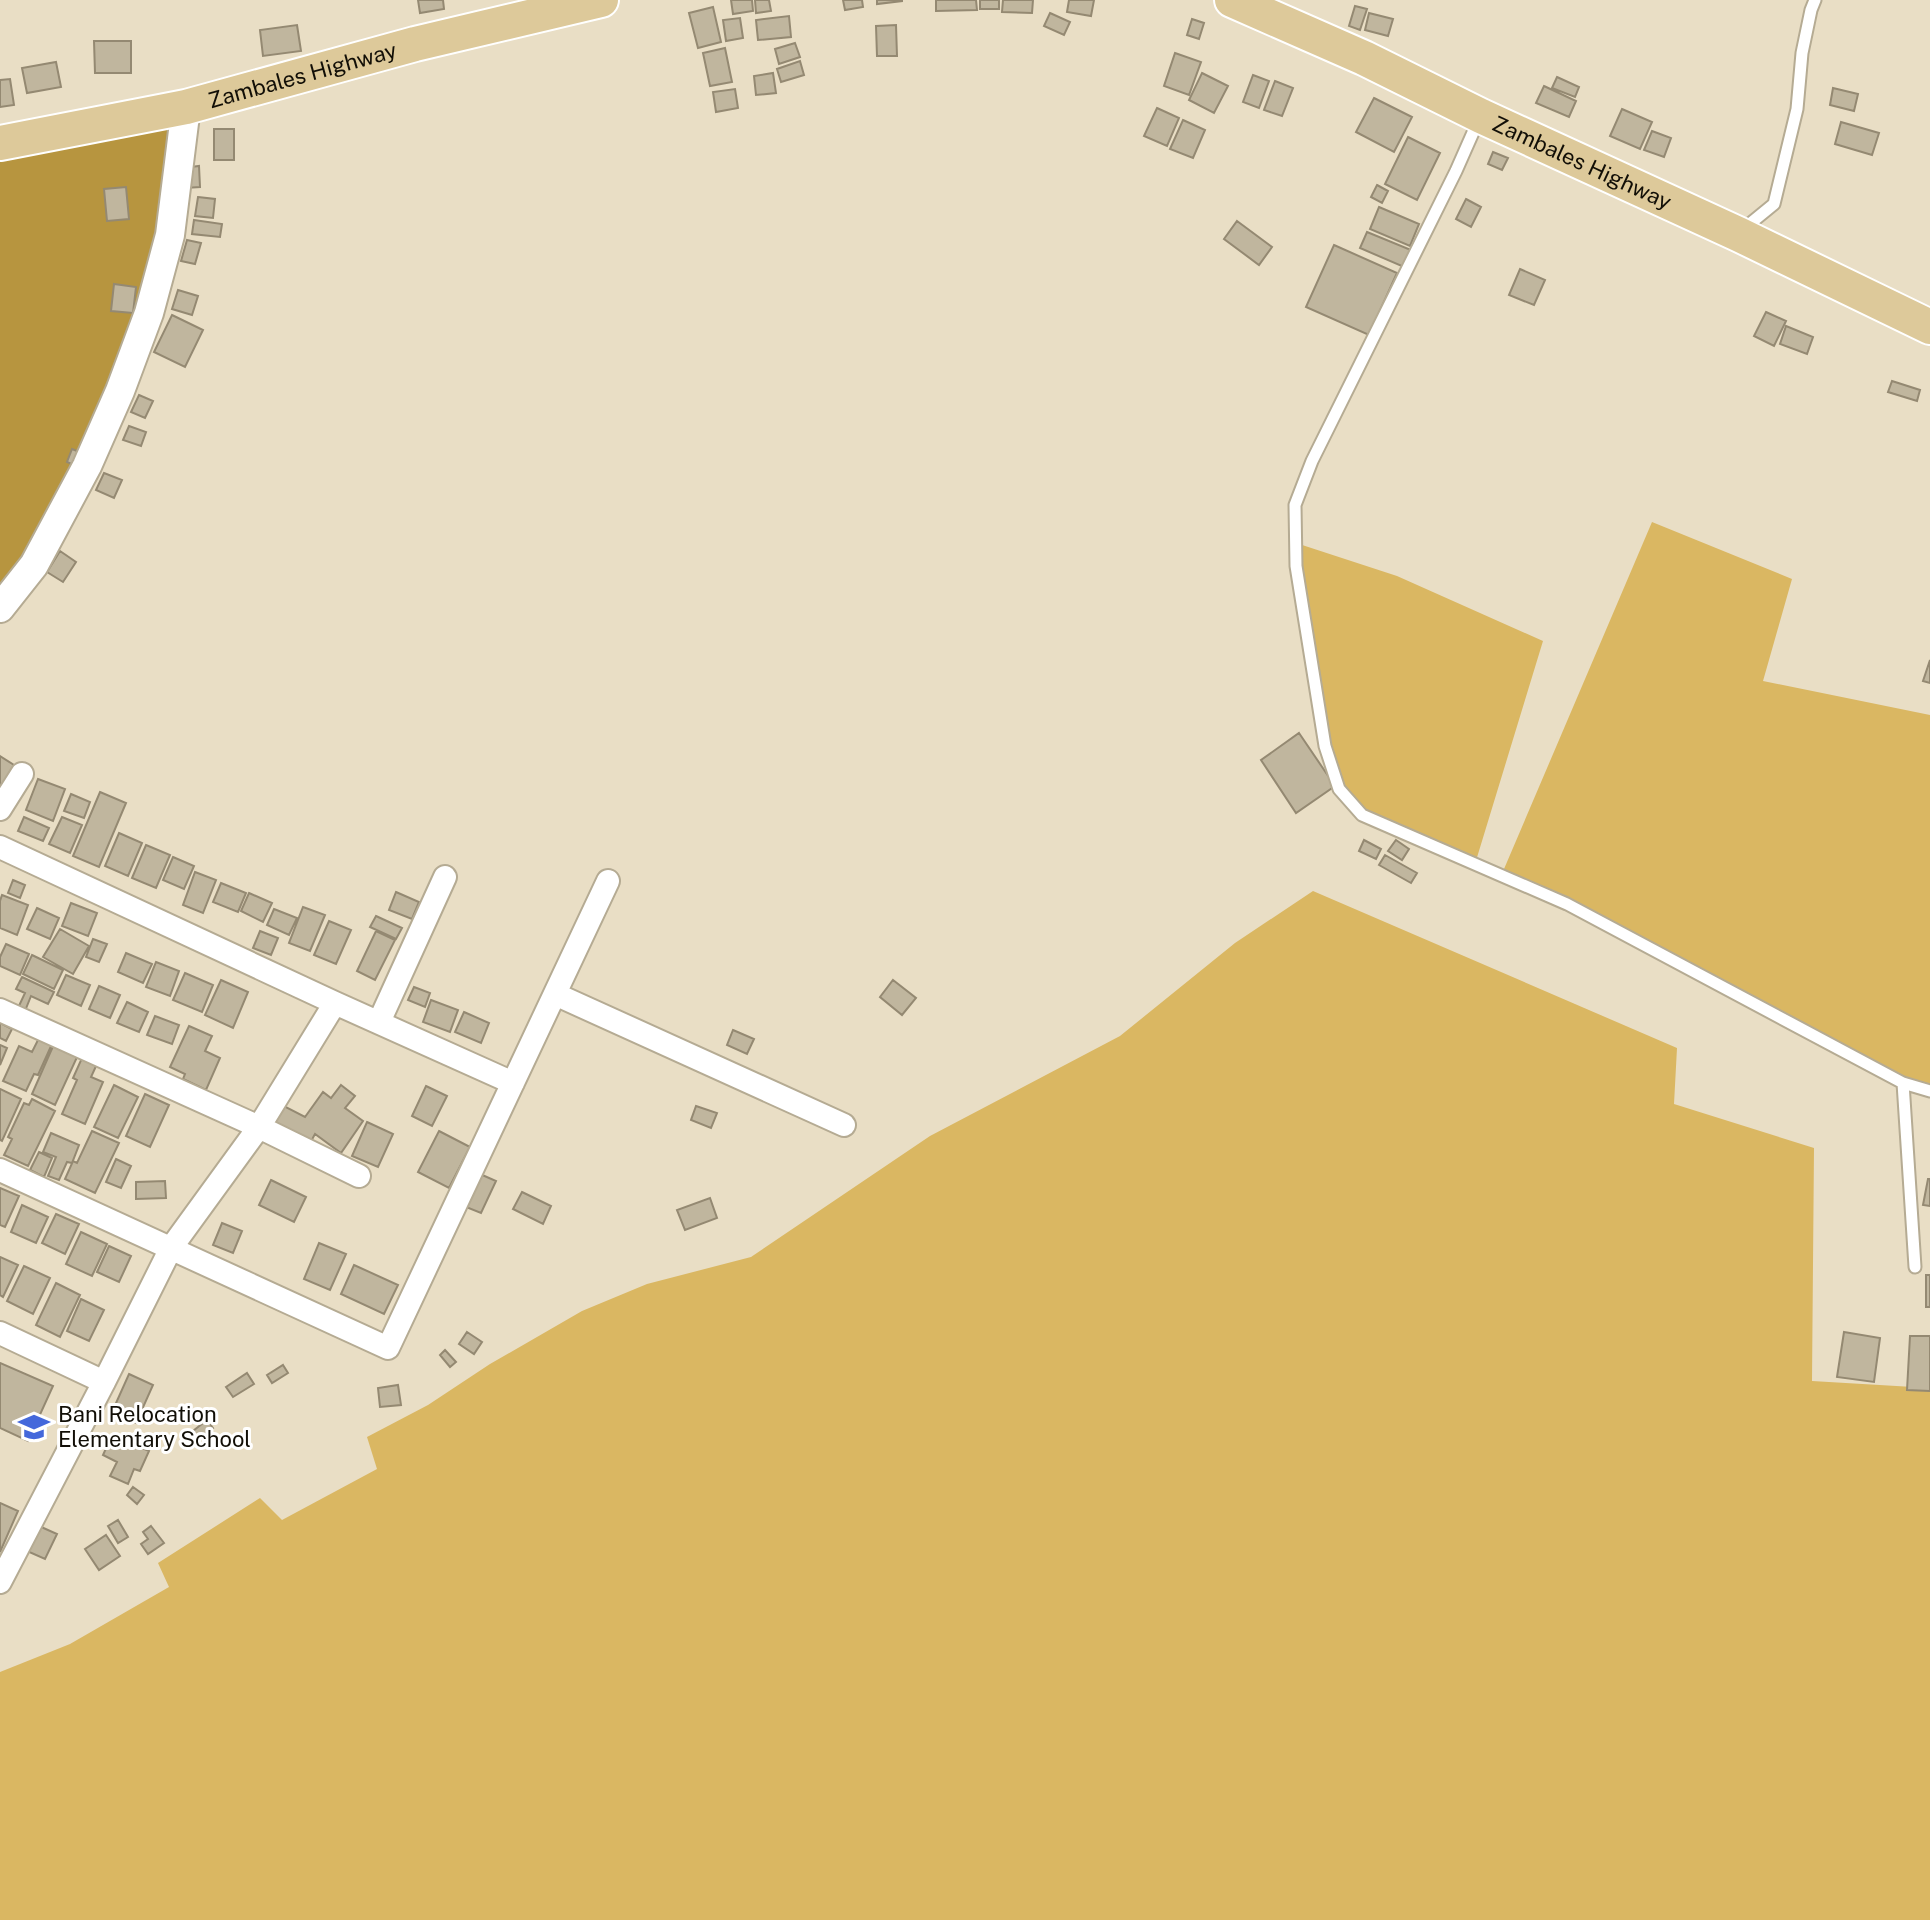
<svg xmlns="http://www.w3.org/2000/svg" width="1930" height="1920" viewBox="0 0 1930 1920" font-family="'Public Sans',sans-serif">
<rect width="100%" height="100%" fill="#e9dec5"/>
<path fill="#b7953f" d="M186,107L149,313L0,608V143Z"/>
<path fill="#dab762" d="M1652,522L1792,579L1763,681L1930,715V1091L1501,876Z
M1296,543L1397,576L1543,641L1475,864L1362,815L1339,789L1325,746Z
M1313,891L1677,1048L1674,1104L1814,1148L1812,1381L1930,1388V1920H0V1672L70,1644L169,1587L158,1563L260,1498L282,1520L377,1469L367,1437L428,1405L490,1364L582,1311L647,1284L751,1257L930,1136L1120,1036L1235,943Z"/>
<path fill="#c0b69e" stroke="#948972" stroke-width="2" d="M418,0H443L444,9L420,13Z
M731,0H752L753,11L733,14Z
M755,0H769L771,11L756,13Z
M843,0H862L863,7L845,10Z
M877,0H902V1L877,4Z
M936,0H976L977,10L936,11Z
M980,0H999V9H980Z
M1003,0H1033L1032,13L1002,12Z
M1069,0H1094L1091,16L1067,12Z
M1355,6L1367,9L1360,30L1349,26Z
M713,7L721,42L698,48L689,13Z
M1050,13L1070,22L1064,35L1044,26Z
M1369,13L1393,19L1388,36L1365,30Z
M789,16L791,37L758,40L756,20Z
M740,18L743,38L726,41L723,20Z
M1192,19L1204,23L1199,39L1187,35Z
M297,25L301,51L263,56L260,30Z
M896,25L897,56H877L876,26Z
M94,41H131V73H95Z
M795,43L800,57L779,64L775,49Z
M725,48L732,82L710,86L703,53Z
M1175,53L1201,62L1189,95L1164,86Z
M800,61L804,75L781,82L777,69Z
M56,62L61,87L27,93L22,68Z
M773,73L776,93L756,95L754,76Z
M1202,73L1228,86L1214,113L1189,100Z
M1253,75L1269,81L1259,108L1243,102Z
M1557,77L1579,87L1575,97L1552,88Z
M10,79L14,105L0,107V80Z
M1275,81L1293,88L1282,116L1264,110Z
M1544,86L1576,101L1569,117L1536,103Z
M1833,88L1858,94L1854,111L1830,105Z
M735,89L738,108L716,112L713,92Z
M1374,98L1412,117L1394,152L1356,132Z
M1157,108L1179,118L1167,146L1144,136Z
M1622,109L1652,122L1640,149L1610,136Z
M1183,120L1205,130L1193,158L1170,149Z
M1841,122L1879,133L1872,155L1835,144Z
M214,129H234V160H214Z
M1652,131L1671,138L1664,157L1644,150Z
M1408,137L1440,153L1417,200L1385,184Z
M1493,152L1508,158L1502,170L1488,164Z
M199,166L200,187L185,188L183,168Z
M1377,185L1388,191L1382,203L1371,197Z
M126,187L129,219L107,221L104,189Z
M198,197L215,199L213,218L195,216Z
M1466,199L1481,207L1471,227L1456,219Z
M1379,207L1419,224L1410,246L1370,229Z
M194,220L222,224L220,237L192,234Z
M1237,221L1272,247L1259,265L1224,239Z
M1367,232L1411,250L1404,267L1360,248Z
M187,240L201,243L195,264L181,261Z
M1334,245L1397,273L1369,335L1306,307Z
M1520,269L1545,280L1534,305L1509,295Z
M114,284L136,287L133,313L111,311Z
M178,290L198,296L192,315L172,309Z
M1766,312L1786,321L1774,346L1754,336Z
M172,315L203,330L185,367L154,352Z
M1786,326L1813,337L1807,354L1780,344Z
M1892,381L1920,390L1917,401L1888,392Z
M139,395L153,401L145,418L131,412Z
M129,426L146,432L141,446L123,440Z
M72,449L82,453L76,466L67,462Z
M104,473L122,480L114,498L96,490Z
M60,551L76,562L63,582L47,572Z
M1930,660V683L1923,681Z
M1299,733L1335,786L1296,813L1261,760Z
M0,756L14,765L0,789Z
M38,779L65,789L53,821L26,810Z
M100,792L126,803L99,867L73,856Z
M71,794L90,802L84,818L64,811Z
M24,817L49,828L43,841L18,831Z
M62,817L82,825L70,853L49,844Z
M119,833L142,843L128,876L105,866Z
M1364,840L1381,849L1376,859L1359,851Z
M1396,840L1409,849L1402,860L1388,851Z
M146,845L170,855L156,888L132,878Z
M1385,855L1417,873L1411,883L1379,865Z
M173,857L194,866L184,889L163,880Z
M195,872L216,880L203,913L183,905Z
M13,880L25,885L20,898L8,893Z
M221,883L246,893L238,912L213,902Z
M396,892L419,902L412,919L389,910Z
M249,893L272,903L263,922L241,911Z
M2,895L28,905L17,935L0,928V901Z
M71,903L97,913L88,936L62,926Z
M303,907L325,915L310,951L289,943Z
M37,908L59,918L50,939L27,929Z
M274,909L297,918L289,935L267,925Z
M376,916L402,928L396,939L370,927Z
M329,921L351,930L336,964L314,955Z
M60,929L89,946L73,974L43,957Z
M260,931L278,938L271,955L253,948Z
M376,931L395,940L375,980L357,971Z
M93,939L107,944L99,962L86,957Z
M6,944L29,954L20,975L0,966V957Z
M126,953L152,964L143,983L118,972Z
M32,955L63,970L54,989L23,974Z
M156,962L179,971L170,996L146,987Z
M185,973L213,985L202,1012L173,1000Z
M66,975L90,985L81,1006L57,995Z
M22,977L54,992L48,1004L31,996L25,1011L18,1008L25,993L16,989Z
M221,980L248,992L233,1028L205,1015Z
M893,980L916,998L902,1015L880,997Z
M99,986L120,995L110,1018L89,1009Z
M414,987L430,993L425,1007L408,1000Z
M431,1000L458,1010L450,1032L423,1022Z
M127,1002L148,1012L139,1032L117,1023Z
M464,1012L489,1023L481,1043L455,1032Z
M155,1016L179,1025L172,1044L147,1035Z
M0,1023L12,1029L6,1041L0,1038Z
M189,1026L212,1036L205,1051L220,1058L206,1090L183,1079L185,1074L170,1067Z
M733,1030L754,1039L747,1054L727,1045Z
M39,1038L52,1044L38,1075L34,1074L26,1091L3,1081L19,1046L32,1052Z
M54,1044L78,1055L55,1105L32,1094Z
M0,1045L7,1048L0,1065Z
M82,1058L97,1064L91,1077L103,1082L85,1124L62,1114L77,1080L73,1078Z
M114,1085L138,1097L118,1138L94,1127Z
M341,1085L355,1096L345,1108L363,1121L341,1153L315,1134L309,1145L272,1126L282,1105L305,1117L323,1092L331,1098Z
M426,1086L447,1096L432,1126L412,1116Z
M0,1089L21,1099L2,1141L0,1140Z
M145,1094L169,1105L150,1147L126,1136Z
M32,1099L55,1111L28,1166L4,1155L12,1139L8,1137L24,1103L29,1105Z
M696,1106L717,1113L711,1128L691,1120Z
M367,1122L393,1134L378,1167L352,1156Z
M92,1131L119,1143L95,1193L65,1179L73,1161L77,1163Z
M439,1131L470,1147L449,1188L418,1172Z
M51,1133L79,1145L72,1163L67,1162L59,1180L48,1176L56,1157L43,1152Z
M39,1152L52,1158L44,1177L30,1170Z
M116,1159L131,1166L121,1188L106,1182Z
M480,1174L496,1181L481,1213L466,1207Z
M1928,1179H1930V1206L1923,1205Z
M271,1180L306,1197L294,1222L259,1205Z
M165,1181L166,1198L136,1199V1182Z
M0,1188L19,1196L5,1227L0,1225Z
M522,1192L551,1206L543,1224L513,1209Z
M710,1198L717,1218L685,1230L677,1210Z
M22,1205L48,1217L36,1243L11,1232Z
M56,1214L79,1224L65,1254L42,1243Z
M222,1223L242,1231L233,1253L213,1245Z
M81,1232L107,1244L92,1276L66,1264Z
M319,1243L346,1254L330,1290L304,1279Z
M109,1246L131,1256L119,1282L97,1272Z
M0,1257L18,1265L3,1297L0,1295Z
M354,1265L398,1285L384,1314L341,1294Z
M24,1266L50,1278L33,1314L7,1301Z
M1926,1275H1930V1307H1926Z
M56,1283L80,1295L60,1337L36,1325Z
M81,1299L104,1310L89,1341L67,1331Z
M467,1332L482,1342L474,1354L459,1344Z
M1844,1332L1880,1338L1874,1382L1837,1377Z
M1910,1336H1930V1391L1907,1390Z
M445,1350L456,1362L450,1367L440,1355Z
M0,1363L53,1386L28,1441L0,1428Z
M283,1365L288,1373L272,1383L267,1375Z
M247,1373L254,1384L233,1397L226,1387Z
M129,1374L153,1385L136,1423L112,1412Z
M398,1385L401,1405L380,1407L378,1388Z
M207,1420L213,1428L199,1439L193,1431Z
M112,1435L149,1451L140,1471L134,1469L128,1484L110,1476L117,1462L103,1455Z
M133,1487L144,1495L137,1504L127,1495Z
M0,1503L18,1511L0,1552Z
M118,1520L128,1537L118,1543L108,1526Z
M39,1526L57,1534L45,1559L27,1551Z
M151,1526L164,1543L148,1554L141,1544L148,1539L143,1532Z
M106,1535L120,1556L99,1570L85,1549Z"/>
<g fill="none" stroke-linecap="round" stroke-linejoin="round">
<defs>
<path id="service" d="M1479,119L1456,171L1312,461L1295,505L1296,566L1325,746L1339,789L1362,815L1567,904L1903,1083L1930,1091
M1741,231L1774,204L1797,109L1802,53L1811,10L1815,0
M1903,1083L1915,1267"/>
<path id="minor" d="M0,809L22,774
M0,847L335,1003L513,1083
M555,994L844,1125
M0,1010L259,1127L359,1176
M379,1022L445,877
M0,1170L388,1348L608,881
M0,1333L104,1382
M0,1582L104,1382L171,1248L259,1127L335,1003"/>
<path id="tertiary" d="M0,608L34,565L87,466L120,391L149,313L170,235L186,107"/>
<g id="primary">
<path id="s1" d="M1232,0L1364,58L1481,116L1738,234L1930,327"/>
<path id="s2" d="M0,143L186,107L415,44L601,0"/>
</g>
</defs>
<use href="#service" stroke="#b5ab93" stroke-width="15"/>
<use href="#minor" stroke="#b5ab93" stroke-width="26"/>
<use href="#tertiary" stroke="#b5ab93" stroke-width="32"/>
<use href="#primary" stroke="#fff" stroke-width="38"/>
<use href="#service" stroke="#fff" stroke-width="11"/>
<use href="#minor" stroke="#fff" stroke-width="22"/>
<use href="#tertiary" stroke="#fff" stroke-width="28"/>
<use href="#primary" stroke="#ddc99a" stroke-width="34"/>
</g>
<defs>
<symbol id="school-bare" viewBox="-9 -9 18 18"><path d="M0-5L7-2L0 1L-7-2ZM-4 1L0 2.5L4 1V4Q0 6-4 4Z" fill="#4468db" stroke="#fff" stroke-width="2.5" paint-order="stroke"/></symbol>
</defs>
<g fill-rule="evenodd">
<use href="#school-bare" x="12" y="1405" width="44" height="44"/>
</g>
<g text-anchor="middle" stroke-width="6" stroke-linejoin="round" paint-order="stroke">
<g font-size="22" fill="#110e06" stroke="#fff">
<text dy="8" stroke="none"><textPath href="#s2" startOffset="310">Zambales Highway</textPath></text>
<text dy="8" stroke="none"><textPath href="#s1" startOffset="386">Zambales Highway</textPath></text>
</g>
<g font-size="22" fill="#110e06" stroke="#fff" text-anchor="start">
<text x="58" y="1422">Bani Relocation<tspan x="58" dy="25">Elementary School</tspan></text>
</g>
</g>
</svg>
